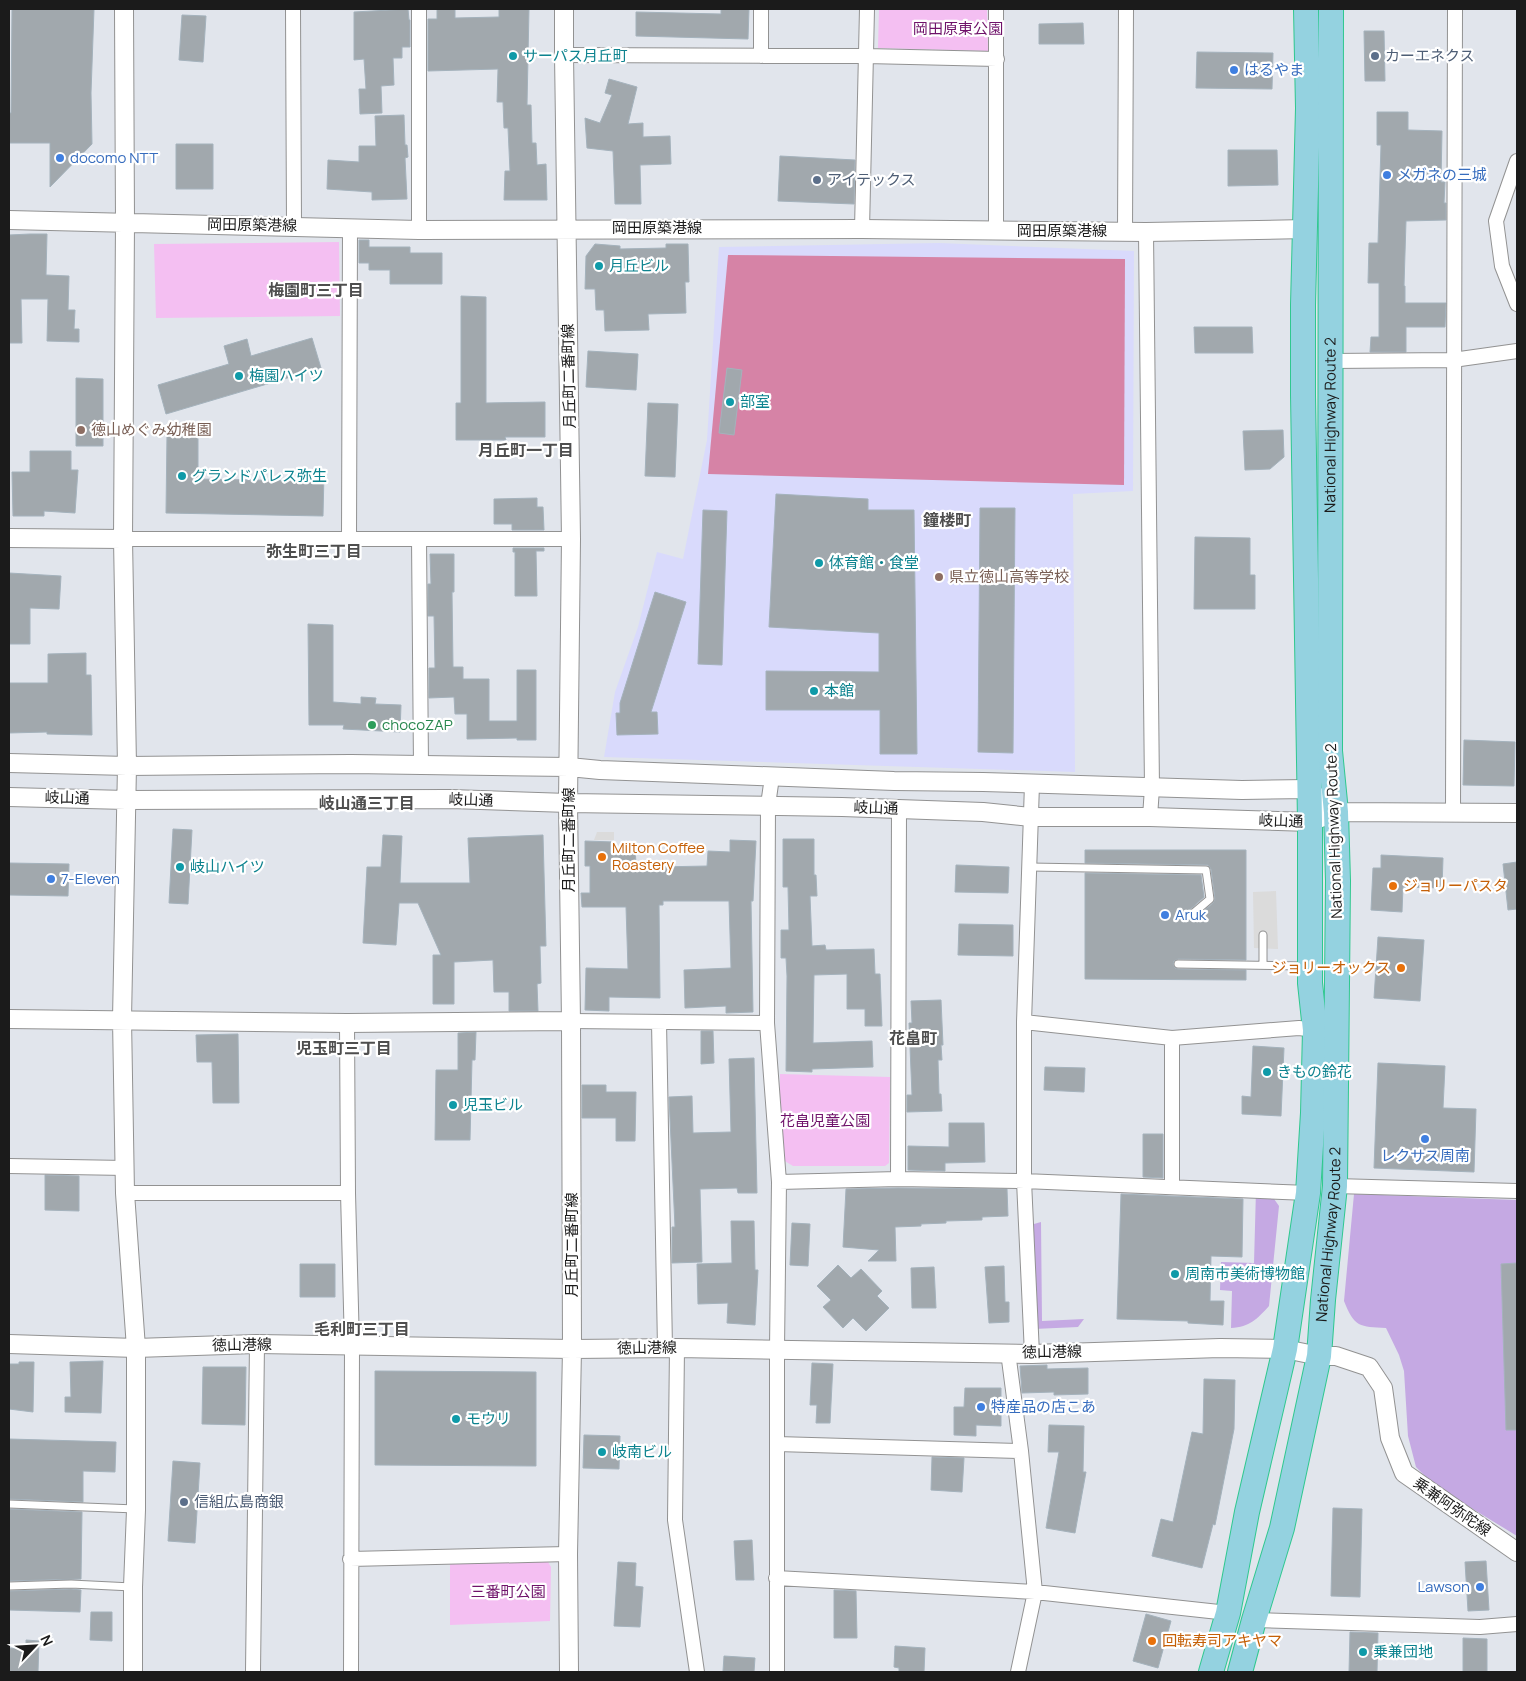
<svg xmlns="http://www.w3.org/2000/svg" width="1526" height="1681" viewBox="0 0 1526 1681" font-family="Manrope,'Noto Sans JP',sans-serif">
<rect width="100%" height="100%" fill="#e1e5ec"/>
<path fill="#d9dafc" d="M939,243L1134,251L1133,491L1073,494L1075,772L604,757L615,692L638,627L657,552L683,559L707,440L719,247Z"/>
<path fill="#c5a9e3" d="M1256,1190L1272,1196L1279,1206L1269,1306C1257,1319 1250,1327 1231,1328L1232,1291L1220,1290L1221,1262L1254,1263Z
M1354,1194L1517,1200V1536L1450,1495L1427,1478L1416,1467L1408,1436L1404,1371L1399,1355L1386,1328C1360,1327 1354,1327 1344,1301Z
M1041,1222L1042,1321L1084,1319L1078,1327L1034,1329V1224Z"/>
<path fill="#f4bff2" d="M879,9H987L988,51L878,48Z
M339,242L340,316L156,318L154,244Z
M780,1074L890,1077L889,1163L885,1166H793L783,1160L779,1150Z
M538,1561L548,1562L551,1567L550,1621L450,1625V1563Z"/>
<path fill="#d683a6" d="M728,255L1125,259L1124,485L708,474Z"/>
<path fill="#dbdbdb" d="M597,832H614V840H594Z
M1276,891L1278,949L1254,948L1253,892Z"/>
<path fill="#a1a8ad" stroke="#a4b2bc" d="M12,9H94L91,93L92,144L50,187V143H9V113H11Z
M408,9L409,20H410V47H402V58H393L394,85L381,86L382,113L360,114L359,89H366L364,59L354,60V12Z
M437,9H455V18L499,17V9H529L527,105H531L532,143H536L537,165L546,164L547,200H504L505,171H510L508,128H504L503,102H497L498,69L428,71V19H437Z
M721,9H749L748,39L636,36V12L721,14Z
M182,15L206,16L203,62L179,60Z
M1083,23L1084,44H1039V24Z
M1364,31H1384L1385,81H1365Z
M1197,52L1273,53L1272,89L1196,88Z
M609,79L637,87L628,124L643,123V137L670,136L671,164L640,165L641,204H615L613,151L587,148L585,118L600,123L612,95L605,93Z
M1377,112H1408V130L1442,131L1441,182H1445L1444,203H1446V220L1406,221L1404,286H1405V303H1446L1445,327H1406V352H1370L1371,337H1379V283H1368L1369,243H1378L1381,145H1377Z
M404,115L405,145H407L408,157L405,158L407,199L372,200V192L327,189L328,160L359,162V146H376L375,116Z
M176,144H213V189H176Z
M1228,150H1277L1278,185L1228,186Z
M780,156L855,160L854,204L778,201Z
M30,234H47L46,275L69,276L68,310H75L74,329H79V342L47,341L48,299H21L22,343H9V235Z
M359,240H369V247H410V253H442V284H390V270H369V263H359Z
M595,244L620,246V249L666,248V244H688L689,282H685L686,313L648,314L649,330L605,331L604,310H596L595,289H585L586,256Z
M461,296L486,297V403L545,402V437H505L506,440H456V403H461Z
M1194,327H1252L1253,353H1195Z
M312,338L321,368L166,414L158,385L229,364L224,346L247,339L251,356Z
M588,351L638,354L636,390L586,387Z
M727,368L742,370L734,435L719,433Z
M76,378L103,379V446H76Z
M648,403L678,404L675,477L645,476Z
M1283,430L1284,457L1270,469L1245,470L1243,431Z
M167,433H198V479L310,481V473L324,474L323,516L166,513Z
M30,451H71V470H78L75,513L44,511V516H13L12,472H30Z
M776,494L868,499V510H914L917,754H880V710H766V671L879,672V633L769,627Z
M537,498V507H543L544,530H512V524H494V499Z
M980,508H1015L1013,753L978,752Z
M703,510L727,511L722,665L698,664Z
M1195,537L1250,538V575H1255V609H1194Z
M513,548H544V551H536L537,596H515V552H513Z
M430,554H454V592H452L453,667H463V679H489V721H517V670H536V740H517V738L467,739V714H455L454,697L429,698V668H435L434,616H428V584H431Z
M9,573L61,576L59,609L30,608V644H9Z
M655,592L686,602L651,712H657L658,734L617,735L616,713H620V703Z
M308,624L333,625V702L361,704V697L376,698L375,704L401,705L400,732L343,729L344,725H309Z
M86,653V675H91L92,735L47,734V732L9,733V683H48V654Z
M1464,740L1515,742L1514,786L1463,785Z
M173,829L192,830L188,904L169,903Z
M383,835L402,836L400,883H470L468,838L543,835L546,946H540L541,983L537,984L538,1011H509V992H494L493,960L454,962V1004H433V955H441L418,903H399L396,945L363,943L367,867H381Z
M783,839H814V875H816L817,896H810L812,946L825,945L826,950L874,949L875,974H880L882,1026H865V1009H847V974L814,975L813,1043L872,1041L873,1067L812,1069V1072L786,1071L787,976L786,958H781V930H789L788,887H783Z
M730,840L756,841L753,901H751L753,1012L726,1013V1006L685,1008L684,970L731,968L729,901H663V905H659L660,998L609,997V1011L585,1010L586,968L628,969L626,907H582L581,893H590V866H585V841L614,842V847L635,846L636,865L658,864V867L707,866L708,851L730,852Z
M1085,850H1246V960L1178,959L1174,961L1173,964L1175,968L1178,969L1246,970V980L1085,979V873L1201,875L1204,897L1185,914V917L1189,921L1193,920L1213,903L1215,899L1211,869L1208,865L1085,863Z
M1381,855L1443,858L1442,888L1403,887L1402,912L1371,910L1373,868H1381Z
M1517,862V909L1508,910L1503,864Z
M9,863L69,864L68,896L9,895Z
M956,865L1009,867L1008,893L955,892Z
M959,924L1013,925V956L958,955Z
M1378,937L1424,940L1420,1001L1374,998Z
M941,1000L943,1045H941L942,1060H938L939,1094H941L942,1111L907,1112V1095H912L909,1023H912L911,1001Z
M701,1031H713L714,1063L701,1064Z
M476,1032L475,1060H472L470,1140H435L436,1070H458V1033Z
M238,1034L239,1103H213L212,1062H197L196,1035Z
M1253,1046L1284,1048L1281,1116L1242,1114V1096L1251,1097Z
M754,1058L757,1193H738L737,1188L700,1189L702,1262L672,1263V1227H675L669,1097L692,1096L693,1133L731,1132L729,1059Z
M1378,1063L1445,1066L1443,1108L1476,1109L1474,1172L1374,1168Z
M1045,1067L1085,1068L1084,1092L1044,1090Z
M582,1085H606V1092H636L635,1141H616V1118H582Z
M949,1123H984L985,1162L945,1163V1171L908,1170V1146L949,1147Z
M1143,1134H1163V1178L1143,1177Z
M45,1175L79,1176V1211L45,1210Z
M898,1188L1007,1189L1008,1216L982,1217V1220L946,1221V1223L921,1224V1226L895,1227L896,1261H868L879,1250L843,1247L846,1189Z
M1121,1194L1243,1199L1242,1257L1211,1256L1210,1301H1224L1223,1325L1188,1323V1321L1117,1319Z
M731,1221H754L755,1270H758L755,1325L727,1323L728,1303L698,1304L697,1264L732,1263Z
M792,1223L810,1224L808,1266L790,1265Z
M1517,1263V1430H1506L1501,1264Z
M300,1264H335V1297H300Z
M838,1265L851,1278L861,1269L882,1291L877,1296L889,1308L866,1331L853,1318L843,1328L823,1307L831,1300L817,1286Z
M1004,1266L1005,1302H1009V1322L989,1323L985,1267Z
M934,1267L936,1308H912L911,1268Z
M103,1361L101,1413L65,1412V1397H71L70,1362Z
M19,1362H34L33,1412L9,1409V1364H19Z
M812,1363L833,1364L830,1423H816L817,1405H810Z
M1047,1365V1369L1088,1368V1394L1054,1395V1392L1022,1393L1020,1366Z
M203,1367H246L245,1425L202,1424Z
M375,1371L536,1372V1466L375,1465Z
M1204,1379L1235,1380L1234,1429L1215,1525L1213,1524L1202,1568L1152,1556L1161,1519L1173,1522L1192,1432L1203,1434Z
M965,1388H1001V1426L976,1425V1436L954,1435V1407H964Z
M1049,1425L1084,1426L1083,1472H1086L1075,1533L1046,1528L1059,1452H1048Z
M584,1435L620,1436L619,1469L583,1468Z
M9,1439L116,1442L115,1472L83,1471V1502L9,1499Z
M932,1457L964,1458L962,1492L931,1490Z
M173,1461L200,1463L195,1543L168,1541Z
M1333,1508L1362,1509L1360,1597L1331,1596Z
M9,1509L82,1512L81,1579L9,1581Z
M752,1540L754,1580H736L734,1541Z
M1486,1561L1489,1610L1468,1611L1465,1562Z
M618,1562L636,1563L635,1586L643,1587L640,1627L614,1626Z
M71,1589L81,1590L80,1612L9,1610V1591Z
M834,1590L856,1591L857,1638H834Z
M91,1612H112V1641L90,1640Z
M1146,1614L1171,1621L1158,1668L1133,1661Z
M1350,1632L1378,1633L1377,1672H1349Z
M1463,1638L1487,1639V1672H1463Z
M26,1640L39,1641L38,1672H9V1648L26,1649Z
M895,1646L925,1648L924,1672H899V1668L894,1667Z
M724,1656L755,1658L754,1672L723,1671Z"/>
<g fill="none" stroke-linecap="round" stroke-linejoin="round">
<defs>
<path id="service" d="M1030,867L1206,870L1210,899L1190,916
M1178,964L1307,966
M1263,965V935
M9,1504L136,1509
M9,1586L71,1584L132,1587"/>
<path id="minor" d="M293,9L294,226
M996,9V230
M564,55L866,56L997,59
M761,56V9
M1517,161L1496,221L1502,266L1517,304
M862,229L867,9
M419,230V9
M1125,231L1126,9
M1146,232L1152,788L1150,817
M1331,361L1453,360L1517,351
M123,539H571
M349,539L350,228
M419,539L421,765
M772,777L768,805L767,1023L779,1182L777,1349V1672
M1032,784L1024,1022V1181L1032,1354
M1453,812L1455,9
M571,1021L767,1023
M659,1022L665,1348
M1024,1022L1172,1038L1299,1028L1315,1030
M347,1023L348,1193L352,1346L351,1672
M1172,1038V1186
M9,1166L126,1168
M898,1179L899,808
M779,1182L898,1179L1024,1181L1308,1193
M1335,1186L1517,1191
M125,1193H348
M677,1348L675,1520L697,1672
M1008,1352L1021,1451L1035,1592L1018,1672
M777,1444L1021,1451
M350,1559L568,1554
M776,1578L1035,1592L1228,1613
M1254,1620L1480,1627L1517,1624
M253,1672L257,1344"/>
<path id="tertiary" d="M124,9L125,223L123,539L127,766L122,1019L125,1193L136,1348V1510L133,1587V1672
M564,9V55L571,539L568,803L571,1021L572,1349L568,1554L569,1672
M9,220L419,230L862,229L1146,232L1306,229
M9,538L123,539
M9,763L127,766L351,764L569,767L600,770L894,781L983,782L1242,790L1308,789L1336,812
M9,797L126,800L451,799L568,803L842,807L983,812L1031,817H1150L1310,822L1336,812L1517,813
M9,1019L347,1023L571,1021
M9,1344L136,1348L257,1344L572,1349L677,1348L1032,1354L1220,1348L1285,1349L1319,1356H1336L1369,1367L1383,1388L1390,1438L1404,1473L1517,1552"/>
<g id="trunk">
<path d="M1211,1672L1228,1613L1247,1512L1285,1349L1308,1193L1313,1113L1315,1030L1310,983V822L1303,395V305L1308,108L1306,9"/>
<path id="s1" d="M1240,1672L1254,1620L1282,1528L1319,1356L1323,1300L1335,1186L1338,881L1336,812L1330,751L1331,9"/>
</g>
</defs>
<use href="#service" stroke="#929292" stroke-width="9"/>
<use href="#minor" stroke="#929292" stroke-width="16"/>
<use href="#tertiary" stroke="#929292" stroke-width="20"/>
<use href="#trunk" stroke="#2fc88f" stroke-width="26"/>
<use href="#service" stroke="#fff" stroke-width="7"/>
<use href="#minor" stroke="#fff" stroke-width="14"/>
<use href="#tertiary" stroke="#fff" stroke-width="18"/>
<use href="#trunk" stroke="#94d2e0" stroke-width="24"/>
</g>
<g fill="#0f9aa8" stroke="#fff" stroke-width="2">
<circle cx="513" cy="56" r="5"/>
<circle cx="599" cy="266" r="5"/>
<circle cx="239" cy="376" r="5"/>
<circle cx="730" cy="402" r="5"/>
<circle cx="182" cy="476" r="5"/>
<circle cx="819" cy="563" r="5"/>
<circle cx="814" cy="691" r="5"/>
<circle cx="180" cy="867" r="5"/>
<circle cx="1267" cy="1072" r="5"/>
<circle cx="453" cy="1105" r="5"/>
<circle cx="1175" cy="1274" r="5"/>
<circle cx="456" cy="1419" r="5"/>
<circle cx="602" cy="1452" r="5"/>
<circle cx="1363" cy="1652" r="5"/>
</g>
<g fill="#5c6f8a" stroke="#fff" stroke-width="2">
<circle cx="1375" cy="56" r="5"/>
<circle cx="817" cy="180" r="5"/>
<circle cx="184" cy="1502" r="5"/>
</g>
<g fill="#3f7fe0" stroke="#fff" stroke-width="2">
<circle cx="1234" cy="70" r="5"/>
<circle cx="60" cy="158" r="5"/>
<circle cx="1387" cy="175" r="5"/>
<circle cx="51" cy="879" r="5"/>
<circle cx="1165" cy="915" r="5"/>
<circle cx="1425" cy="1139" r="5"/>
<circle cx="981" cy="1407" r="5"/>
<circle cx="1480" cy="1587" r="5"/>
</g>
<g fill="#8d6e63" stroke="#fff" stroke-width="2">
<circle cx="81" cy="430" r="5"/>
<circle cx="939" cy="577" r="5"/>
</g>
<circle fill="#2e9e5b" stroke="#fff" stroke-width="2" cx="372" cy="725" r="5"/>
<g fill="#e8710a" stroke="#fff" stroke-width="2">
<circle cx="602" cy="857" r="5"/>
<circle cx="1393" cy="886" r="5"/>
<circle cx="1401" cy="968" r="5"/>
<circle cx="1152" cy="1641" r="5"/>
</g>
<g text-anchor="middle" stroke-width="4.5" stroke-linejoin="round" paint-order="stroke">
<g font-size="15" fill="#6f126a" stroke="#fff">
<text x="958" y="34">岡田原東公園</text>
<text x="825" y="1126">花畠児童公園</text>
<text x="508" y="1597">三番町公園</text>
</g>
<g font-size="15" fill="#0d838f" stroke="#fff" text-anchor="start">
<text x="523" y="61">サーパス月丘町</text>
<text x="609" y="271">月丘ビル</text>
<text x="249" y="381">梅園ハイツ</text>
<text x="740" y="407">部室</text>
<text x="192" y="481">グランドパレス弥生</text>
<text x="829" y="568">体育館・食堂</text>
<text x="824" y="696">本館</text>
<text x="190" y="872">岐山ハイツ</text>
<text x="1277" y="1077">きもの鈴花</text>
<text x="463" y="1110">児玉ビル</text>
<text x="1185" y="1279">周南市美術博物館</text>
<text x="466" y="1424">モウリ</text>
<text x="612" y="1457">岐南ビル</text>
<text x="1373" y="1657">乗兼団地</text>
</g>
<g font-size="15" fill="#4e5e75" stroke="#fff" text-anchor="start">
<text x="1385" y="61">カーエネクス</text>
<text x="827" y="185">アイテックス</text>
<text x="194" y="1507">信組広島商銀</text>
</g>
<g font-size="15" fill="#366cbe" stroke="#fff" text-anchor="start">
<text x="1244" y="75">はるやま</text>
<text x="70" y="163">docomo NTT</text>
<text x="1397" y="180">メガネの三城</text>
<text x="61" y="884">7-Eleven</text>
<text x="1175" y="920">Aruk</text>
<text x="1425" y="1161" text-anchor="middle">レクサス周南</text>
<text x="991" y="1412">特産品の店こあ</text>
<text x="1470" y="1592" text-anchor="end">Lawson</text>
</g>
<g font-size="15" fill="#1b1b1b" stroke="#fff">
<text transform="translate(252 225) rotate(1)" y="5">岡田原築港線</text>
<text x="657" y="233">岡田原築港線</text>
<text x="1062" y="236">岡田原築港線</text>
<text transform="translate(569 376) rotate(-91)" y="5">月丘町二番町線</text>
<text dy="5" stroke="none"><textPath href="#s1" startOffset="1258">National Highway Route 2</textPath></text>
<text transform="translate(67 798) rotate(1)" y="5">岐山通</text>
<text transform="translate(471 800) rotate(2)" y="5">岐山通</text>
<text transform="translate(876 808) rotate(2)" y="5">岐山通</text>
<text transform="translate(1281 821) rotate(2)" y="5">岐山通</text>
<text transform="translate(1334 831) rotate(-92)" y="5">National Highway Route 2</text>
<text transform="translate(569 840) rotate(-90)" y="5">月丘町二番町線</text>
<text dy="5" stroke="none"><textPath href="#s1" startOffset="448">National Highway Route 2</textPath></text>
<text transform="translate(572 1245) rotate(-90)" y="5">月丘町二番町線</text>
<text transform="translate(242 1345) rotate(-1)" y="5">徳山港線</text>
<text transform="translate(647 1348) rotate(-1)" y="5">徳山港線</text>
<text transform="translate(1052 1352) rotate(-1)" y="5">徳山港線</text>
<text transform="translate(1452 1507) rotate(35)" y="5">乗兼阿弥陀線</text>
</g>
<g font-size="15" fill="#785e54" stroke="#fff" text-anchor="start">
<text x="91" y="435">徳山めぐみ幼稚園</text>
<text x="949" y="582">県立徳山高等学校</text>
</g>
<g font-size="15" fill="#27864d" stroke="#fff" text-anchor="start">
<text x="382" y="730">chocoZAP</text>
</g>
<g font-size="15" fill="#c56008" stroke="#fff" text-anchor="start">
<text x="612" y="853">Milton Coffee<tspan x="612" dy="17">Roastery</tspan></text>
<text x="1403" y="891">ジョリーパスタ</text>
<text x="1391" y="973" text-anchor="end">ジョリーオックス</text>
<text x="1162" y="1646">回転寿司アキヤマ</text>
</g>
<g font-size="16" font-weight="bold" fill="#4e4e4e" stroke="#fff">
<text x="316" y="296">梅園町三丁目</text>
<text x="526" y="456">月丘町一丁目</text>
<text x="947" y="526">鐘楼町</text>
<text x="314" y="557">弥生町三丁目</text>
<text x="367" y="809">岐山通三丁目</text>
<text x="913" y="1044">花畠町</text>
<text x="344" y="1054">児玉町三丁目</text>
<text x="362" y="1335">毛利町三丁目</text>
</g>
</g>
<rect width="1526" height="1681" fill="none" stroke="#1b1b1b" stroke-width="20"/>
<g transform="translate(35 1646) rotate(65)" stroke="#ffffff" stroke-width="4" paint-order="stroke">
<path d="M0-4L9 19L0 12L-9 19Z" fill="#1b1b1b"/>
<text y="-8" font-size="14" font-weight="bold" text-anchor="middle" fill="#1b1b1b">N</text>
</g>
</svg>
